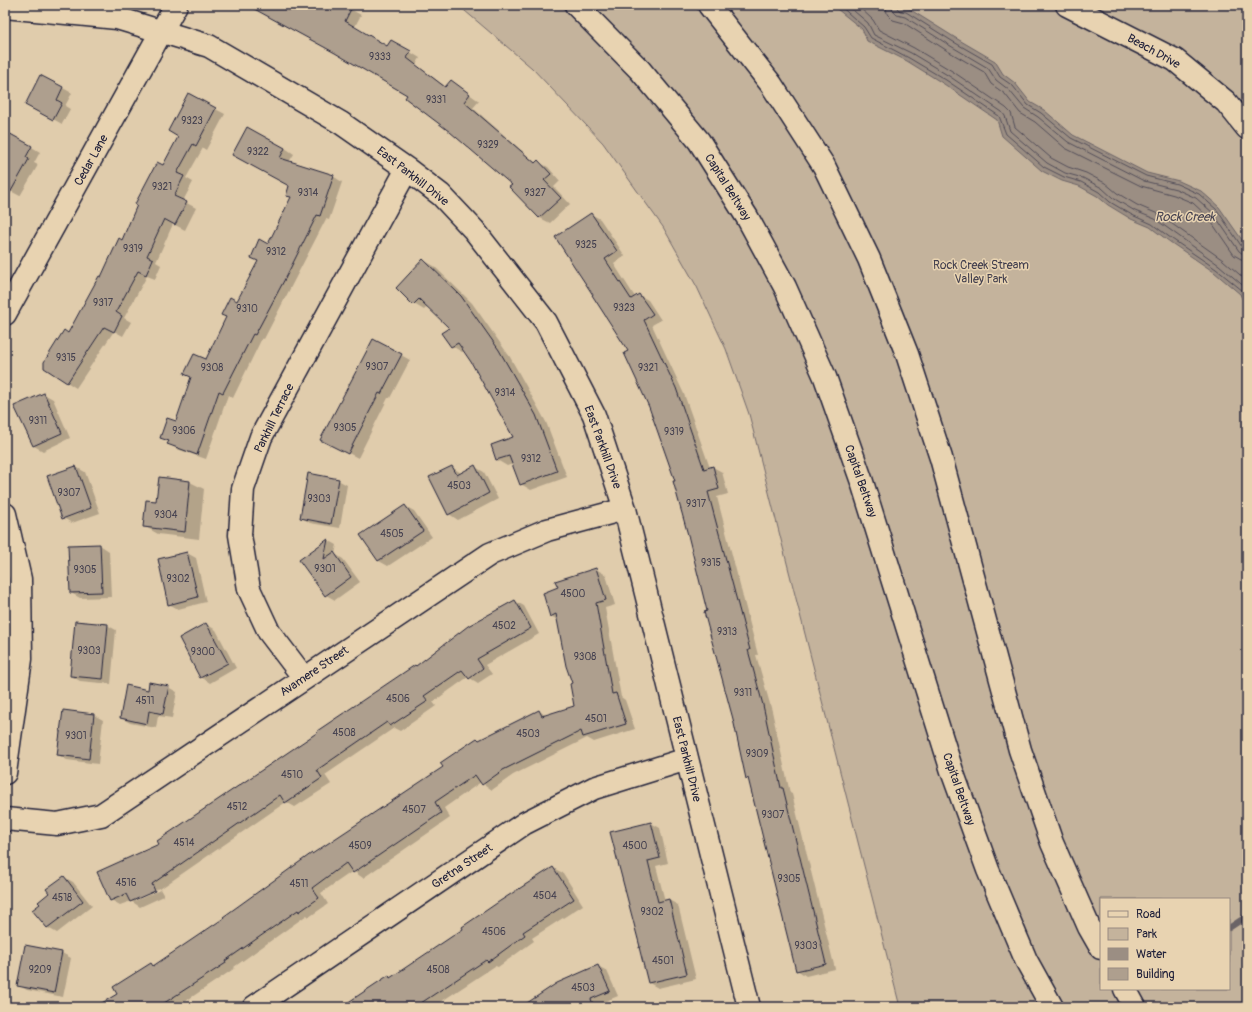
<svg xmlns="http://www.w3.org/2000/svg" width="1252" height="1012" viewBox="0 0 1252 1012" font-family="Pangolin,sans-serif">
<rect width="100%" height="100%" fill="#e0ccac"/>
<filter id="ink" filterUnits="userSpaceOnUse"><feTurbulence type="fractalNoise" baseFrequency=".025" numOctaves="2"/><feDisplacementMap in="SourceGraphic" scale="8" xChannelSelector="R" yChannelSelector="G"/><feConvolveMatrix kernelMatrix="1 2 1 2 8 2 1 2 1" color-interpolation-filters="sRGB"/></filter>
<g filter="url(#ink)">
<path fill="#c4b39c" stroke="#736a6c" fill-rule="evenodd" d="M458,5H1247V1007H900L749,414L726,349L697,287L663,227L603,143L532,68ZM1101,899H1229V989H1101Z"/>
<path fill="#9b8e83" stroke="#6b6366" d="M832,5H899L902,8L906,7L954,37L995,61L1003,74L1015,83L1030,102L1044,110L1073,135L1147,173L1179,181L1201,191L1219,207L1247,247V309L1240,294L1214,272L1170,242L1150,227L1131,219L1108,205L1097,196L1079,186L1062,181L1042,171L1002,136L997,120L944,84L907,61L867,41L862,29Z"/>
<path fill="#0003" fill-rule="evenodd" d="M248,5H343L361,15L354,28L388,48L402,47L420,58L416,65L446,87L451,81L479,101L473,108L536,163L538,162L548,167L560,181L554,187L570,204L550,223L540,218L511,187L513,185L409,95L350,61Z
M5,74L7,85H5Z
M41,76L72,93L65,106L70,109L62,124L35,109Z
M189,95L225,114L206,150L203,148L186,178L193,182L183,201L196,208L185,230L173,224L156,262L161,265L155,279L147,276L124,318L131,322L123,336L114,331L76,388L45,368L69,334L102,278L180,137Z
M12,135L40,152L34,163L38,165L20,196L5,188V147Z
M285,148L294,154L289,162L333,176L342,182L329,220L326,219L264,339L262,338L233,398L228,395L206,459L177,449L169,444V442L162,438L177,422L206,360L269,245L292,198L287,195L291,186L242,159Z
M591,214L600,219L625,256L614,264L635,297L639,295L648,300L661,320L652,325L684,394L710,468L713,467L722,472L728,494L717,497L758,655H756L772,711L790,793L792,794L835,969L806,976L797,970L749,779L747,778L676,482L630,352Z
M423,260L434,266L472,303L510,357L546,422L567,477L531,490L521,484L513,464L507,466L497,460L492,446L514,438L465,351L462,352L452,346L450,328L428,306L424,310L414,304Z
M401,355L410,360L390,398H388L358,458L331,444Z
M44,394L53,399L70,438L43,451L34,446L16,406Z
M76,467L85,472L100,513L72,523L63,518Z
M452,467L461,473L475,467L484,472L498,499L458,520L449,514Z
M160,478L190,482L204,489L199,539L158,534L144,526L157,502Z
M338,480L347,485L340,528L310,523L301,517Z
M405,506L414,511L432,537L388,566L379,561L361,535Z
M328,540L337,545L335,554L343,559L360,582L335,600L326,595L300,560Z
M100,545L109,551L111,597L80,598L71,593Z
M187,553L196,558L206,602L178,609L169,604Z
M596,569L606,575L615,605L605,608L621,697L625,700L635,729L594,742L587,738L513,775L492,790L481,782L444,808L450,818L363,878L353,871L321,893L328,904L309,917L307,915L234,967L235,968L177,1007H97L119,995L151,964L154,966L225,918L313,855L444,767L477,739L480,740L539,711L547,716L575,707L573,683L559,621L551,616L544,594Z
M515,601L524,606L539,634L485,665L492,674L478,683L468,677L433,702L436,706L400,731L394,728L325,775L331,784L295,807L286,802L160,889L164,896L140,907L131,901L120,905L111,900L160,845L416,666ZM159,888L160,890L135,901V899Z
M206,624L216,630L236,668L210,683L201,677L180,638Z
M107,625L116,630L111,684L80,681L71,676Z
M168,687L177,692L172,718L158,716L156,728L130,723L121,718L148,691Z
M64,711L94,715L103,720L98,764L67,760L58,755Z
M651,823L660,828L668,863L656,866L665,901L669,900L678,905L696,979L658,988L649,983L641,948Z
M553,868L563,873L583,905L532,938L534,941L498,967L495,966L433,1007H351L389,976L392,978Z
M64,877L73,882L92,906L57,933L48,928L34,910L41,904Z
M26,946L62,953L71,958L63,997L27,990L18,985Z
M598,966L607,971L618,996L599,1004L600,1007H523Z"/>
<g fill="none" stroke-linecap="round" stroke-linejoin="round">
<path stroke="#524d58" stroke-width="1" d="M839,5L864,27L871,38L909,58L946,80L999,116L1006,134L1044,167L1064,177L1081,182L1099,192L1110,202L1132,215L1152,224L1172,239L1216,269L1243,291L1247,299
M847,5L868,23L874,35L911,53L949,76L1002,112L1005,116L1010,131L1047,163L1065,173L1083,178L1102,188L1113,198L1135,211L1155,219L1219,265L1247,289
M857,5L873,20L879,30L914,48L952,71L1006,108L1011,113L1015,127L1051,158L1068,167L1086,173L1105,183L1117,193L1137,205L1158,214L1223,260L1247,281
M886,5L887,14L893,20L904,23L946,50L984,72L991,84L1005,94L1020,113L1035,122L1065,148L1141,186L1174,195L1193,203L1208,217L1234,255L1241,259L1247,260
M892,5L893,11L897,15L905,17L949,45L988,68L996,80L1009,90L1024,108L1038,117L1068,142L1144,181L1176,189L1196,198L1213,213L1239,251L1243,254H1247
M897,5V8L900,11L906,12L952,41L992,64L1000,77L1013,86L1028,105L1041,113L1071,138L1146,176L1177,184L1199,194L1217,210L1242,247L1247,249"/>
<path stroke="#6b6366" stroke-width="6" d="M1229,928L1247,916"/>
</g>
<path fill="#ae9f8e" stroke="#22223b" d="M247,5H353L345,21L387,46L391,40L411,51L407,58L445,87L451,80L470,94L464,102L535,163L538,160L551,174L544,180L561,198L539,218L509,187L512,185L450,132L405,98L407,95L335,53Z
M40,75L63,87L57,100L62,103L53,120L25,105Z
M188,93L216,108L196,146L193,144L177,173L184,176L174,196L187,202L175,225L164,219L147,256L153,259L146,275L138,271L116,312L122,316L114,332L104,327L67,383L44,368V362L64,330L68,333L99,276L101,277L119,238L122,240L137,205L135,204L157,162L163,165L178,137L168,131Z
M247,127L285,148L280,158L334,175L320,216L317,215L287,275L255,335L253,334L223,393L219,391L197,455L167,444L169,441L160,438L167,418L176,421L191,377L184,374L194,354L206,359L226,317L221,315L230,297L237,301L258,261L251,258L259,239L268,244L291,197L286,196L289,186L232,155Z
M5,131L32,146L26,157L29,159L5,202Z
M591,213L617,251L605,259L631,299L639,294L653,314L644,320L676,388L704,469L713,466L719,489L708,492L750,650H748L763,705L781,788H783L826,964L796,971L748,778L746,779L733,719L704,612L707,611L688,535L673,481H675L649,407L624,353L628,351L592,295H593L555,237Z
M423,259L461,296L499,350L536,415L557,471L520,485L509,456L496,460L491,445L513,437L471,362L458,343L451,347L441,333L449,328L419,299L413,305L396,288Z
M373,339L402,354L381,394L379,393L348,454L320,440Z
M44,393L62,433L33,446L14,406Z
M475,465L489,493L448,515L429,477L452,466L457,475Z
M76,466L91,508L62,519L47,476Z
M308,473L339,479L331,524L300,518Z
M159,477L190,481L185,532L143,527L146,500L156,501Z
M405,505L423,531L378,561L360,535Z
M328,539L324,559L334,552L351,577L325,596L299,560Z
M100,544L102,592L70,593L68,545Z
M187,552L198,597L168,605L158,559Z
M596,568L606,600L596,603L612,694L616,693L626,724L583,737L581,731L503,770L482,785L475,775L435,802L441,813L353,873L346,863L312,888L319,898L299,912L298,910L225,961L226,963L158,1007H95L117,994L113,987L151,963L153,966L224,918L223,917L312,853V854L443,767L440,763L477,738L479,740L539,710L542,716L574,706L570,684L572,683L566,666L556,614L550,617L543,593L558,587L555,581Z
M515,600L531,628L477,659L483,668L469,679L462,670L424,696L428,701L390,726L387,722L317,770L322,778L285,803L280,795L152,884L155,891L130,902L126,894L110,901L97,872L159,844L157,841L318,732L317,731L369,696L415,665L416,666L468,626Z
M75,621L108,624L103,679L70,676Z
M206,623L228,663L200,678L179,638Z
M149,682L169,686L163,714L149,711L147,724L120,718L126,685L148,690Z
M63,710L94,714L89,759L57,755Z
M651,822L660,858L648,861L658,902L669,899L687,974L648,983L639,947H640L610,832Z
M553,867L574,899L523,932L525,935L488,962L486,960L415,1007H341L389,975L390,978L463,929L462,927L500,901Z
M64,876L83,901L47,928L32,910L40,904L38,902L49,893L46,889Z
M25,945L62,952L54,993L17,986Z
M598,965L610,991L591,999L594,1007H521L557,983Z"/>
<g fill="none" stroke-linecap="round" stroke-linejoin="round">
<defs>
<path id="minor" d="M1067,5L1175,60L1226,102L1247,128
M5,7L117,18L209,46L341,123L407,169L441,195L474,230L546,322L594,415L625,509L749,1007
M5,314L176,5
M5,514L20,579L21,659L5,773
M304,678L269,632L249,589L240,535L243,489L261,437L407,169
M5,819L57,824L101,815L490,554L547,530L625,509
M254,1007L525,823L594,788L687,759"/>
<path id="highway" d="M576,5L640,70L699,141L747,217L785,287L825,377L862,482L952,771L988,870L1026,960L1052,1007
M709,5L771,84L824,166L869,259L907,354L941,458L1020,750L1052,843L1089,927L1101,948
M1125,989L1135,1007"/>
</defs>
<use href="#minor" stroke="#22223b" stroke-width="25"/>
<use href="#highway" stroke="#22223b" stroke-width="25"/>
<use href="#minor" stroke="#e8d3b1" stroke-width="22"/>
<use href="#highway" stroke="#e8d3b1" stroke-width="22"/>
</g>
</g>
<g text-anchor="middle" stroke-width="3" stroke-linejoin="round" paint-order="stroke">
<g font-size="10" fill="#454150">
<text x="380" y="60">9333</text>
<text x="436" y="103">9331</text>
<text x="192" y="124">9323</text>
<text x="488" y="148">9329</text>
<text x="258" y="155">9322</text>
<text x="162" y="190">9321</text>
<text x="308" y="196">9314</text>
<text x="535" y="196">9327</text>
<text x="586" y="248">9325</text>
<text x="133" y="252">9319</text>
<text x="276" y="255">9312</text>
<text x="103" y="306">9317</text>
<text x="624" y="311">9323</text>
<text x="247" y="312">9310</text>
<text x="66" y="361">9315</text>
<text x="377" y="370">9307</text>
<text x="212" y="371">9308</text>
<text x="648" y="371">9321</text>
<text x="505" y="396">9314</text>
<text x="38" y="424">9311</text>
<text x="345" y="431">9305</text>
<text x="184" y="434">9306</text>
<text x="674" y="435">9319</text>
<text x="531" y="462">9312</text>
<text x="459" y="489">4503</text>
<text x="69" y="496">9307</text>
<text x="319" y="502">9303</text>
<text x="696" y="507">9317</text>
<text x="166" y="518">9304</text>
<text x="392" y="537">4505</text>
<text x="711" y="566">9315</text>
<text x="325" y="572">9301</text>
<text x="85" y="573">9305</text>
<text x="178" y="582">9302</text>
<text x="573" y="597">4500</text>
<text x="504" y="629">4502</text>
<text x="727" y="635">9313</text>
<text x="89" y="654">9303</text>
<text x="203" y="655">9300</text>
<text x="585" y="660">9308</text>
<text x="743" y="696">9311</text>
<text x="398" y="702">4506</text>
<text x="145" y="704">4511</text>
<text x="596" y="722">4501</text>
<text x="344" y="736">4508</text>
<text x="528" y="737">4503</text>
<text x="76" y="739">9301</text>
<text x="757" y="757">9309</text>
<text x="292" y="778">4510</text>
<text x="237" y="810">4512</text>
<text x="414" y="813">4507</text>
<text x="773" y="818">9307</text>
<text x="184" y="846">4514</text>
<text x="360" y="849">4509</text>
<text x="635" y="849">4500</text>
<text x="789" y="882">9305</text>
<text x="126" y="886">4516</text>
<text x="299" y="887">4511</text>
<text x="545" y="899">4504</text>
<text x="62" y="901">4518</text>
<text x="652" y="915">9302</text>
<text x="494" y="935">4506</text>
<text x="806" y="949">9303</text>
<text x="663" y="964">4501</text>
<text x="40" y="973">9209</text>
<text x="438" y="973">4508</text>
<text x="583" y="991">4503</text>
</g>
<g font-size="12" fill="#22223b" stroke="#e8d3b1">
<text transform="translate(1154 51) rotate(29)" y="4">Beach Drive</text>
<text transform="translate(91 160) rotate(-61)" y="4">Cedar Lane</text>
<text transform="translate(413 176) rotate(38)" y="4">East Parkhill Drive</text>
<text transform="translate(728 187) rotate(58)" y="4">Capital Beltway</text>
<text transform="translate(274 418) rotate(-64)" y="4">Parkhill Terrace</text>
<text transform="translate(603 447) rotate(70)" y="4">East Parkhill Drive</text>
<text transform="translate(861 481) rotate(71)" y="4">Capital Beltway</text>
<text transform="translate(314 671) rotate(-34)" y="4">Avamere Street</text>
<text transform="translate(687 759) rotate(76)" y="4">East Parkhill Drive</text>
<text transform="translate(959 789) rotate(71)" y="4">Capital Beltway</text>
<text transform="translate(462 866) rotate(-34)" y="4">Gretna Street</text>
</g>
<g font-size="12" fill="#423f4e" stroke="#e8d3b1">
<text x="981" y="269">Rock Creek Stream<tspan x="981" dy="14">Valley Park</tspan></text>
</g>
<g font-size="13" font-style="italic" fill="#464251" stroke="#e8d3b1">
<text x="1185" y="221">Rock Creek</text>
</g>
</g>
<rect width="1252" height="1012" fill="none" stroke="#e8d3b1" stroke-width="20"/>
<rect x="10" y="10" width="1232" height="992" fill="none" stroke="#22223b" stroke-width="1.5" filter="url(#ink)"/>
<rect x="1100" y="898" width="130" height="92" fill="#e8d3b1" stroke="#998c82"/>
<rect x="1108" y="911" width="20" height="6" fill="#e8d3b1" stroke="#998c82"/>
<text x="1136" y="918" font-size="12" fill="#22223b">Road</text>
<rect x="1108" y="928" width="20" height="12" fill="#c4b39c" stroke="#998c82"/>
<text x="1136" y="938" font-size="12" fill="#22223b">Park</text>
<rect x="1108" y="948" width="20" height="12" fill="#9b8e83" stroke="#998c82"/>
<text x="1136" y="958" font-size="12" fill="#22223b">Water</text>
<rect x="1108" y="968" width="20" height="12" fill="#ae9f8e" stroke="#998c82"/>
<text x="1136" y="978" font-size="12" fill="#22223b">Building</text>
</svg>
